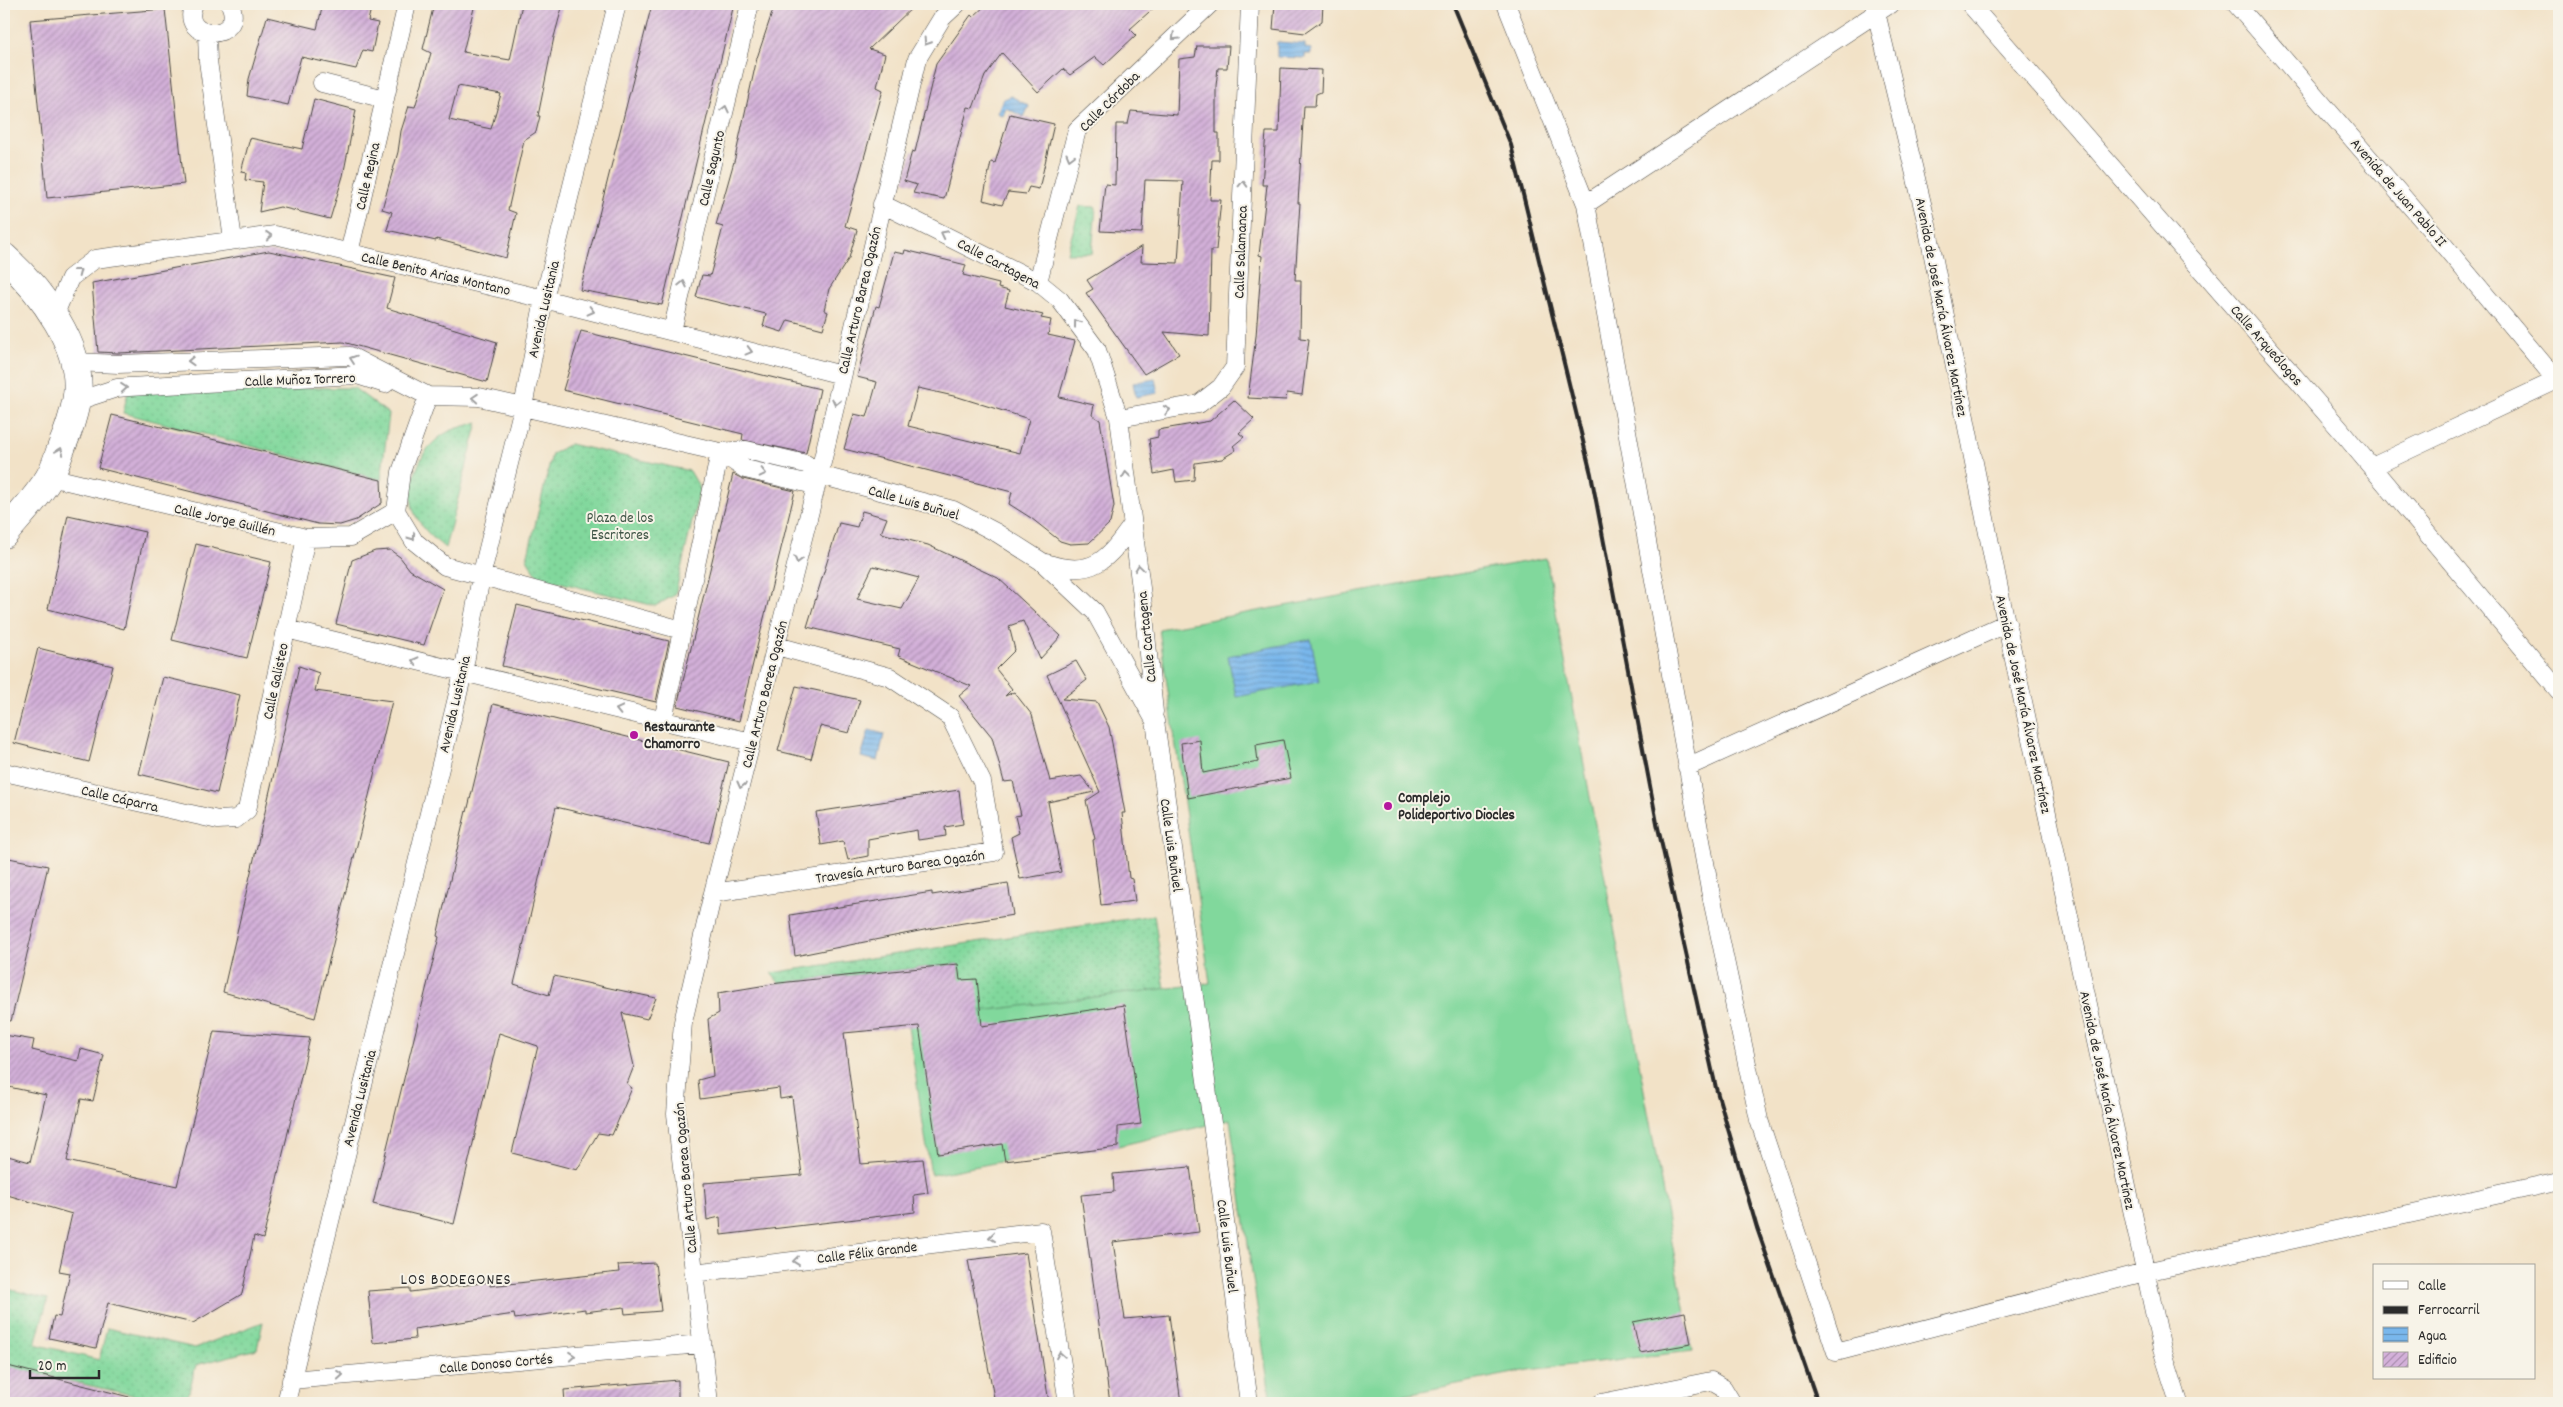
<svg xmlns="http://www.w3.org/2000/svg" width="2563" height="1407" viewBox="0 0 2563 1407" font-family="Dekko,sans-serif">
<defs>
<pattern id="grass-dots" width="8" height="8" patternUnits="userSpaceOnUse" patternTransform="scale(1.25)"><rect width="8" height="8" fill="#81d89c"/><path d="M2 2h.1M6 6h.1" fill="none" stroke="#70ba87" stroke-width="1.8" stroke-linecap="round"/></pattern>
<pattern id="water-rules" width="6" height="5" patternUnits="userSpaceOnUse" patternTransform="scale(1.25)"><rect width="6" height="5" fill="#79b7ec"/><path d="M0 2.5h6" fill="none" stroke="#6395bf"/></pattern>
<pattern id="building-hatch" width="6" height="6" patternUnits="userSpaceOnUse" patternTransform="scale(1.25)"><rect width="6" height="6" fill="#d3b0d9"/><path d="M-1 1l2-2M0 6l6-6M5 7l2-2" fill="none" stroke="#ab8fb0"/></pattern>
</defs>
<rect width="100%" height="100%" fill="#f7f3e8"/>
<filter id="ink" filterUnits="userSpaceOnUse"><feTurbulence type="fractalNoise" baseFrequency=".02" numOctaves="2"/><feDisplacementMap in="SourceGraphic" scale="10" xChannelSelector="R" yChannelSelector="G"/><feConvolveMatrix kernelMatrix="1 2 1 2 8 2 1 2 1" color-interpolation-filters="sRGB"/></filter>
<filter id="wash" filterUnits="userSpaceOnUse"><feTurbulence type="fractalNoise" baseFrequency=".0096" numOctaves="4" result="noise"/><feDisplacementMap in="SourceGraphic" scale="20" xChannelSelector="R" yChannelSelector="G"/><feGaussianBlur stdDeviation="1.12" result="paint"/><feColorMatrix in="noise" values="0 0 0 0 0 0 0 0 0 0 0 0 0 0 0 0 0 1.4 0 .05"/><feComposite in="paint" operator="in"/></filter>
<g filter="url(#wash)">
<rect width="100%" height="100%" fill="#f2e2c7"/>
<path fill="url(#grass-dots)" stroke="#568264" d="M1080,206L1096,207L1092,253H1067Z
M129,387L354,388L389,414L381,480L123,413Z
M478,422L445,548C415,524 402,504 418,466C424,450 436,437 452,430C460,427 469,425 478,422Z
M570,444L690,471L700,488L675,595L655,606L538,577L527,559L552,454Z
M1154,915L1166,996L979,1027L960,980L958,964L779,983L771,973Z
M4,1288L48,1299L35,1344L99,1360L107,1328L195,1348L263,1322L257,1349L196,1365L186,1403H167L4,1366Z"/>
<path fill="#81d89c" stroke="#568264" d="M1546,558L1692,1351L1529,1370L1360,1403H1271L1230,1120L1118,1146L1005,1161L931,1175L907,1020L1210,983L1159,629Z"/>
<path fill="url(#water-rules)" stroke="#52718c" d="M1277,42L1305,44V48L1311,49V54H1305V58L1277,57Z
M1011,96L1029,106L1024,117L1006,108L1003,116L997,113L1003,99Z
M1155,379L1158,393L1136,397L1133,383Z
M1311,639L1319,681L1236,697L1228,656Z
M869,730L884,734L878,761L861,757Z"/>
<g id="blocks">
<path fill="url(#building-hatch)" fill-rule="evenodd" d="M323,4H372L368,21L378,23L372,52L363,50L356,69L301,57L288,105L247,96L249,79L267,17L317,29Z
M434,4H475L463,52L510,60L522,4H563L554,37L538,116H540L536,132L524,140L508,210L516,213L506,258L436,239V241L387,230L392,212L382,209L398,152L401,131L409,106L415,107L431,53L423,49ZM458,86L501,94L491,129L449,120Z
M652,4H734L662,305L580,290Z
M775,4H916L869,49L885,54L877,87L883,90L845,226L857,230L849,258L829,289L824,310L828,312L823,329L788,320L782,332L763,326L766,314L696,297L702,275L710,276L723,227L716,225L735,158L757,58Z
M987,4H1158L1130,29L1136,35L1104,65L1095,57L1070,75L1063,69L1038,92L1002,53L985,76L973,108L968,107L944,199L913,193L917,185L904,181L912,151L915,152L936,64L971,15L973,17Z
M1275,4H1323L1322,21L1305,33L1273,29Z
M165,9L184,184L47,198L30,20Z
M1197,46H1229L1227,68H1218L1216,86V133H1219V160H1212L1210,200H1221L1216,250H1211L1209,336L1164,332L1179,354L1144,374L1086,293L1093,289L1087,280L1142,246L1141,262L1178,263L1183,181L1145,180L1142,233L1100,231L1105,184L1115,185L1116,124H1128L1131,111L1177,115L1179,59L1195,57Z
M1281,68L1322,70L1321,92L1316,94L1315,106H1304L1298,203H1300L1295,280H1301L1300,338L1309,339L1302,395L1287,393L1286,400L1248,398L1256,336L1262,256L1259,255L1267,185H1262L1266,132H1279Z
M314,99L356,110L343,176L330,219L280,207L259,212L263,182L245,180L246,173L241,172L250,138L302,149Z
M1010,114L1054,124L1039,189L1029,187L1026,194L1008,192L1002,205L983,200L991,162L995,163Z
M905,250L966,265L963,275L999,284L998,288L1009,291L1005,306L1043,315L1041,318L1051,320L1048,335L1075,341L1059,397L1094,405L1092,415L1100,420L1114,506L1110,523L1089,543L1070,544L1060,541L1031,518L1009,504L1012,492L844,449L854,414L867,417L877,382L857,377L876,306L879,307L894,252L904,254ZM918,388L958,397L1029,419L1020,453L908,426Z
M269,251L395,278L387,308L497,342L487,382L343,342L118,353L98,352L92,283Z
M581,331L820,389L806,453L742,440L743,434L563,390Z
M1234,400L1254,419L1239,433L1244,437L1233,446L1236,450L1222,459L1195,463L1194,480L1176,482L1174,470L1154,474L1149,439L1158,437V430L1210,421Z
M112,415L381,480L382,503L356,520L340,525L318,524L98,468Z
M733,474L743,479L795,491L739,721L677,706Z
M862,511L887,518L881,533L928,545L998,578L1061,636L1040,659L1023,621L1009,626L1015,650L996,669L1012,689L1005,696L1014,692L1032,715L1050,781L1081,776L1094,792L1048,802L1061,872L1020,879L1011,837L1019,833L1015,816L1021,815L1013,781L1004,782L992,737L959,696L971,686L898,656L900,649L807,627L839,523L857,527ZM873,566L919,578L902,609L857,599Z
M68,515L145,532L124,629L48,609Z
M196,544L271,562L247,658L172,640Z
M390,550L400,557L410,570L443,589L424,645L336,624L352,560L375,551Z
M517,605L669,641L656,702L502,666Z
M38,648L113,666L89,762L14,743Z
M1076,661L1087,680L1062,699L1097,702L1109,727L1125,813H1122L1129,878L1132,879L1135,901L1101,905L1093,840L1095,839L1086,801L1100,792L1047,675Z
M299,666L319,673L315,691L392,701L315,1018L223,992Z
M163,677L240,695L217,793L139,774Z
M796,686L860,700L849,733L820,726L811,759L778,751Z
M493,704L729,762L709,843L556,807L514,984L549,995L554,976L656,998L647,1019L622,1013L634,1066L627,1084L632,1088L612,1135L598,1133L577,1170L512,1153L538,1046L499,1033L454,1224L373,1204L439,937L437,936L466,811L467,812Z
M1200,740L1203,773L1258,762L1256,745L1283,740L1291,778L1188,798L1181,743Z
M959,790L963,824L945,827L946,836L918,840L917,830L868,839V856L848,860L843,841L821,845L816,812Z
M4,857L48,866L11,1021L4,1020Z
M1008,883L1013,915L939,927L795,956L790,915L932,892V895Z
M958,964L960,980L977,979L982,1026L1124,1005L1141,1124L1118,1127V1147L1005,1161L1002,1144L938,1154L919,1026L844,1033L861,1164L923,1159L928,1193L914,1195L915,1212L721,1235L720,1217L707,1220L704,1183L802,1175L792,1097L780,1099L779,1088L700,1099L698,1080L713,1076L708,1019L719,1013L718,993L779,983Z
M214,1031L310,1038L263,1239L254,1236L242,1294L193,1323L108,1303L96,1348L49,1338L54,1316L60,1317L70,1273L59,1271L72,1214L4,1194V1155L30,1162L46,1095L4,1086V1035L34,1040L32,1050L78,1061L81,1049L104,1055L93,1101L81,1099L67,1161L177,1186Z
M1190,1167L1199,1232L1113,1242L1125,1319L1169,1315L1181,1403H1110L1081,1195L1114,1192L1113,1174Z
M1026,1253L1049,1403H995L968,1260Z
M655,1263L661,1311L625,1314L624,1307L585,1312V1309L515,1319L514,1314L414,1329L415,1339L373,1343L368,1291L410,1288V1292L490,1282V1286L619,1272L618,1265Z
M1685,1312L1691,1344L1640,1353L1633,1322Z
M4,1365L129,1397L128,1403H4Z
M678,1380V1403H565L564,1390Z"/>
</g>
</g>
<g filter="url(#ink)">
<use href="#blocks" fill-opacity="0" stroke="#494642" stroke-width="1"/>
<g fill="none" stroke-linecap="round" stroke-linejoin="round">
<defs>
<path id="minor" d="M194,4C177,43 247,42 230,4
M1506,4L1586,204L1710,890L1759,1120L1836,1352L2145,1272L2559,1181
M1874,4L1926,220L2001,599L2162,1349L2179,1403
M1970,4L2338,427L2559,691
M2236,4L2426,224L2559,383
M207,34L208,61L233,240
M322,83L385,99
M882,204L1038,282L1060,300L1097,350L1119,418L1142,596L1154,712
M1586,204L1890,4
M349,253L407,4
M1038,282L1077,130L1210,4
M55,314L70,278L95,259L275,235L544,299L842,375
M672,331L750,4
M74,362L118,364L350,356L428,396
M77,401L117,388L129,387L357,375L385,384
M1119,418L1199,404L1221,387L1235,367L1250,4
M720,452L746,450L806,464L819,475L953,510L997,533L1041,561L1095,612L1155,721L1212,1123L1249,1403
M720,452L745,469L806,483L819,475
M2372,467L2557,380
M50,477L306,538L351,537L396,511
M1046,563C1093,579 1108,559 1133,524
M286,629L751,742
M663,720L720,452L479,397L428,396L401,472L396,511L414,541L445,566L682,630
M1687,767L2007,623
M4,772L218,820L236,819L247,810L306,538
M713,893L994,852L982,782L950,717L890,677L777,646
M693,1273L1041,1231L1068,1403
M291,1380L701,1344
M286,1403L463,673L481,577L523,407L544,299L617,4
M709,1403L676,1114L683,1022L713,893L819,475L917,59L942,18L957,4
M1601,1403L1711,1381L1723,1388L1732,1403"/>
<path id="trunk" d="M4,257C40,290 87,349 76,402C73,417 68,432 62,446C58,456 55,468 49,478C37,498 19,516 4,534"/>
</defs>
<use href="#minor" stroke="#494642" stroke-width="19"/>
<use href="#trunk" stroke="#494642" stroke-width="29"/>
<use href="#minor" stroke="#fff" stroke-width="18"/>
<use href="#trunk" stroke="#fff" stroke-width="28"/>
<path stroke="#2b2b2b" stroke-width="4" d="M1453,4L1511,145L1591,474L1657,823L1716,1088L1757,1228L1818,1403"/>
</g>
<defs><path id="oneway-chevron" d="M-2-3.5L2.5 0L-2 3.5" fill="none" stroke-width="1.6" stroke-linecap="round" stroke-linejoin="round" transform="scale(1.25)"/></defs>
<g stroke="#a0a0a0">
<use href="#oneway-chevron" transform="translate(1175 37) rotate(136)"/>
<use href="#oneway-chevron" transform="translate(927 42) rotate(122)"/>
<use href="#oneway-chevron" transform="translate(725 109) rotate(-77)"/>
<use href="#oneway-chevron" transform="translate(1070 157) rotate(105)"/>
<use href="#oneway-chevron" transform="translate(1243 184) rotate(-88)"/>
<use href="#oneway-chevron" transform="translate(944 234) rotate(-153)"/>
<use href="#oneway-chevron" transform="translate(269 236) rotate(-4)"/>
<use href="#oneway-chevron" transform="translate(78 272) rotate(-37)"/>
<use href="#oneway-chevron" transform="translate(683 284) rotate(-77)"/>
<use href="#oneway-chevron" transform="translate(591 311) rotate(14)"/>
<use href="#oneway-chevron" transform="translate(1077 323) rotate(-127)"/>
<use href="#oneway-chevron" transform="translate(749 351) rotate(15)"/>
<use href="#oneway-chevron" transform="translate(353 359) rotate(-161)"/>
<use href="#oneway-chevron" transform="translate(191 361) rotate(178)"/>
<use href="#oneway-chevron" transform="translate(124 388) rotate(-5)"/>
<use href="#oneway-chevron" transform="translate(475 398) rotate(-176)"/>
<use href="#oneway-chevron" transform="translate(836 402) rotate(103)"/>
<use href="#oneway-chevron" transform="translate(1167 410) rotate(-10)"/>
<use href="#oneway-chevron" transform="translate(60 451) rotate(-69)"/>
<use href="#oneway-chevron" transform="translate(763 473) rotate(13)"/>
<use href="#oneway-chevron" transform="translate(1126 475) rotate(-97)"/>
<use href="#oneway-chevron" transform="translate(412 537) rotate(55)"/>
<use href="#oneway-chevron" transform="translate(798 560) rotate(104)"/>
<use href="#oneway-chevron" transform="translate(1139 568) rotate(-98)"/>
<use href="#oneway-chevron" transform="translate(415 661) rotate(-166)"/>
<use href="#oneway-chevron" transform="translate(619 710) rotate(-167)"/>
<use href="#oneway-chevron" transform="translate(741 785) rotate(104)"/>
<use href="#oneway-chevron" transform="translate(992 1237) rotate(173)"/>
<use href="#oneway-chevron" transform="translate(796 1261) rotate(173)"/>
<use href="#oneway-chevron" transform="translate(1060 1355) rotate(-99)"/>
<use href="#oneway-chevron" transform="translate(572 1356) rotate(-5)"/>
<use href="#oneway-chevron" transform="translate(340 1375) rotate(-5)"/>
</g>
</g>
<g fill="#b5179e" stroke="#f7f3e8" stroke-width="2">
<circle cx="634" cy="735" r="5"/>
<circle cx="1388" cy="806" r="5"/>
</g>
<g text-anchor="middle" stroke-width="4" stroke-linejoin="round" paint-order="stroke">
<g font-size="15" fill="#2b2b2b" stroke="#f7f3e8">
<text transform="translate(1109 101) rotate(-45)" y="5">Calle Córdoba</text>
<text transform="translate(711 168) rotate(-77)" y="5">Calle Sagunto</text>
<text transform="translate(367 176) rotate(-77)" y="5">Calle Regina</text>
<text transform="translate(2399 192) rotate(49)" y="5">Avenida de Juan Pablo II</text>
<text transform="translate(1240 252) rotate(-88)" y="5">Calle Salamanca</text>
<text transform="translate(999 263) rotate(28)" y="5">Calle Cartagena</text>
<text transform="translate(436 273) rotate(13)" y="5">Calle Benito Arias Montano</text>
<text transform="translate(859 300) rotate(-77)" y="5">Calle Arturo Barea Ogazón</text>
<text transform="translate(1942 307) rotate(79)" y="5">Avenida de José María Álvarez Martínez</text>
<text transform="translate(543 309) rotate(-77)" y="5">Avenida Lusitania</text>
<text transform="translate(2267 345) rotate(49)" y="5">Calle Arqueólogos</text>
<text transform="translate(300 379) rotate(-2)" y="5">Calle Muñoz Torrero</text>
<text transform="translate(914 502) rotate(16)" y="5">Calle Luis Buñuel</text>
<text transform="translate(225 519) rotate(13)" y="5">Calle Jorge Guillén</text>
<text transform="translate(1146 637) rotate(-96)" y="5">Calle Cartagena</text>
<text transform="translate(275 681) rotate(-78)" y="5">Calle Galisteo</text>
<text transform="translate(764 694) rotate(-76)" y="5">Calle Arturo Barea Ogazón</text>
<text transform="translate(454 704) rotate(-77)" y="5">Avenida Lusitania</text>
<text transform="translate(2024 704) rotate(78)" y="5">Avenida de José María Álvarez Martínez</text>
<text transform="translate(120 798) rotate(13)" y="5">Calle Cáparra</text>
<text transform="translate(1172 845) rotate(82)" y="5">Calle Luis Buñuel</text>
<text transform="translate(900 866) rotate(-8)" y="5">Travesía Arturo Barea Ogazón</text>
<text transform="translate(359 1098) rotate(-76)" y="5">Avenida Lusitania</text>
<text transform="translate(2108 1100) rotate(78)" y="5">Avenida de José María Álvarez Martínez</text>
<text transform="translate(685 1178) rotate(-95)" y="5">Calle Arturo Barea Ogazón</text>
<text transform="translate(1228 1246) rotate(83)" y="5">Calle Luis Buñuel</text>
<text transform="translate(867 1252) rotate(-7)" y="5">Calle Félix Grande</text>
<text transform="translate(496 1363) rotate(-5)" y="5">Calle Donoso Cortés</text>
</g>
<g font-size="15" fill="#405647" stroke="#f7f3e8">
<text x="620" y="522">Plaza de los<tspan x="620" dy="17">Escritores</tspan></text>
</g>
<g font-size="15" font-weight="bold" fill="#2b2b2b" stroke="#f7f3e8" text-anchor="start">
<text x="644" y="731">Restaurante<tspan x="644" dy="17">Chamorro</tspan></text>
<text x="1398" y="802">Complejo<tspan x="1398" dy="17">Polideportivo Diocles</tspan></text>
</g>
<g font-size="16" letter-spacing="1" fill="#2b2b2b" stroke="#f7f3e8">
<text x="456" y="1284">LOS BODEGONES</text>
</g>
</g>
<rect width="2563" height="1407" fill="none" stroke="#f7f3e8" stroke-width="20"/>
<rect x="2373" y="1264" width="162" height="115" fill="#f7f3e8" stroke="#a5a39c"/>
<rect x="2383" y="1281" width="25" height="8" fill="#ffffff" stroke="#a5a39c"/>
<text x="2418" y="1290" font-size="15" fill="#2b2b2b">Calle</text>
<rect x="2383" y="1306" width="25" height="8" fill="#2b2b2b" stroke="#a5a39c"/>
<text x="2418" y="1314" font-size="15" fill="#2b2b2b">Ferrocarril</text>
<rect x="2383" y="1327" width="25" height="15" fill="url(#water-rules)" stroke="#a5a39c"/>
<text x="2418" y="1340" font-size="15" fill="#2b2b2b">Agua</text>
<rect x="2383" y="1352" width="25" height="15" fill="url(#building-hatch)" stroke="#a5a39c"/>
<text x="2418" y="1364" font-size="15" fill="#2b2b2b">Edificio</text>
<path d="M30 1370v8h69v-8" fill="none" stroke="#2b2b2b" stroke-width="2.5"/>
<text x="38" y="1370" font-size="15" fill="#2b2b2b" stroke="#f7f3e8" stroke-width="4" paint-order="stroke">20 m</text>
</svg>
